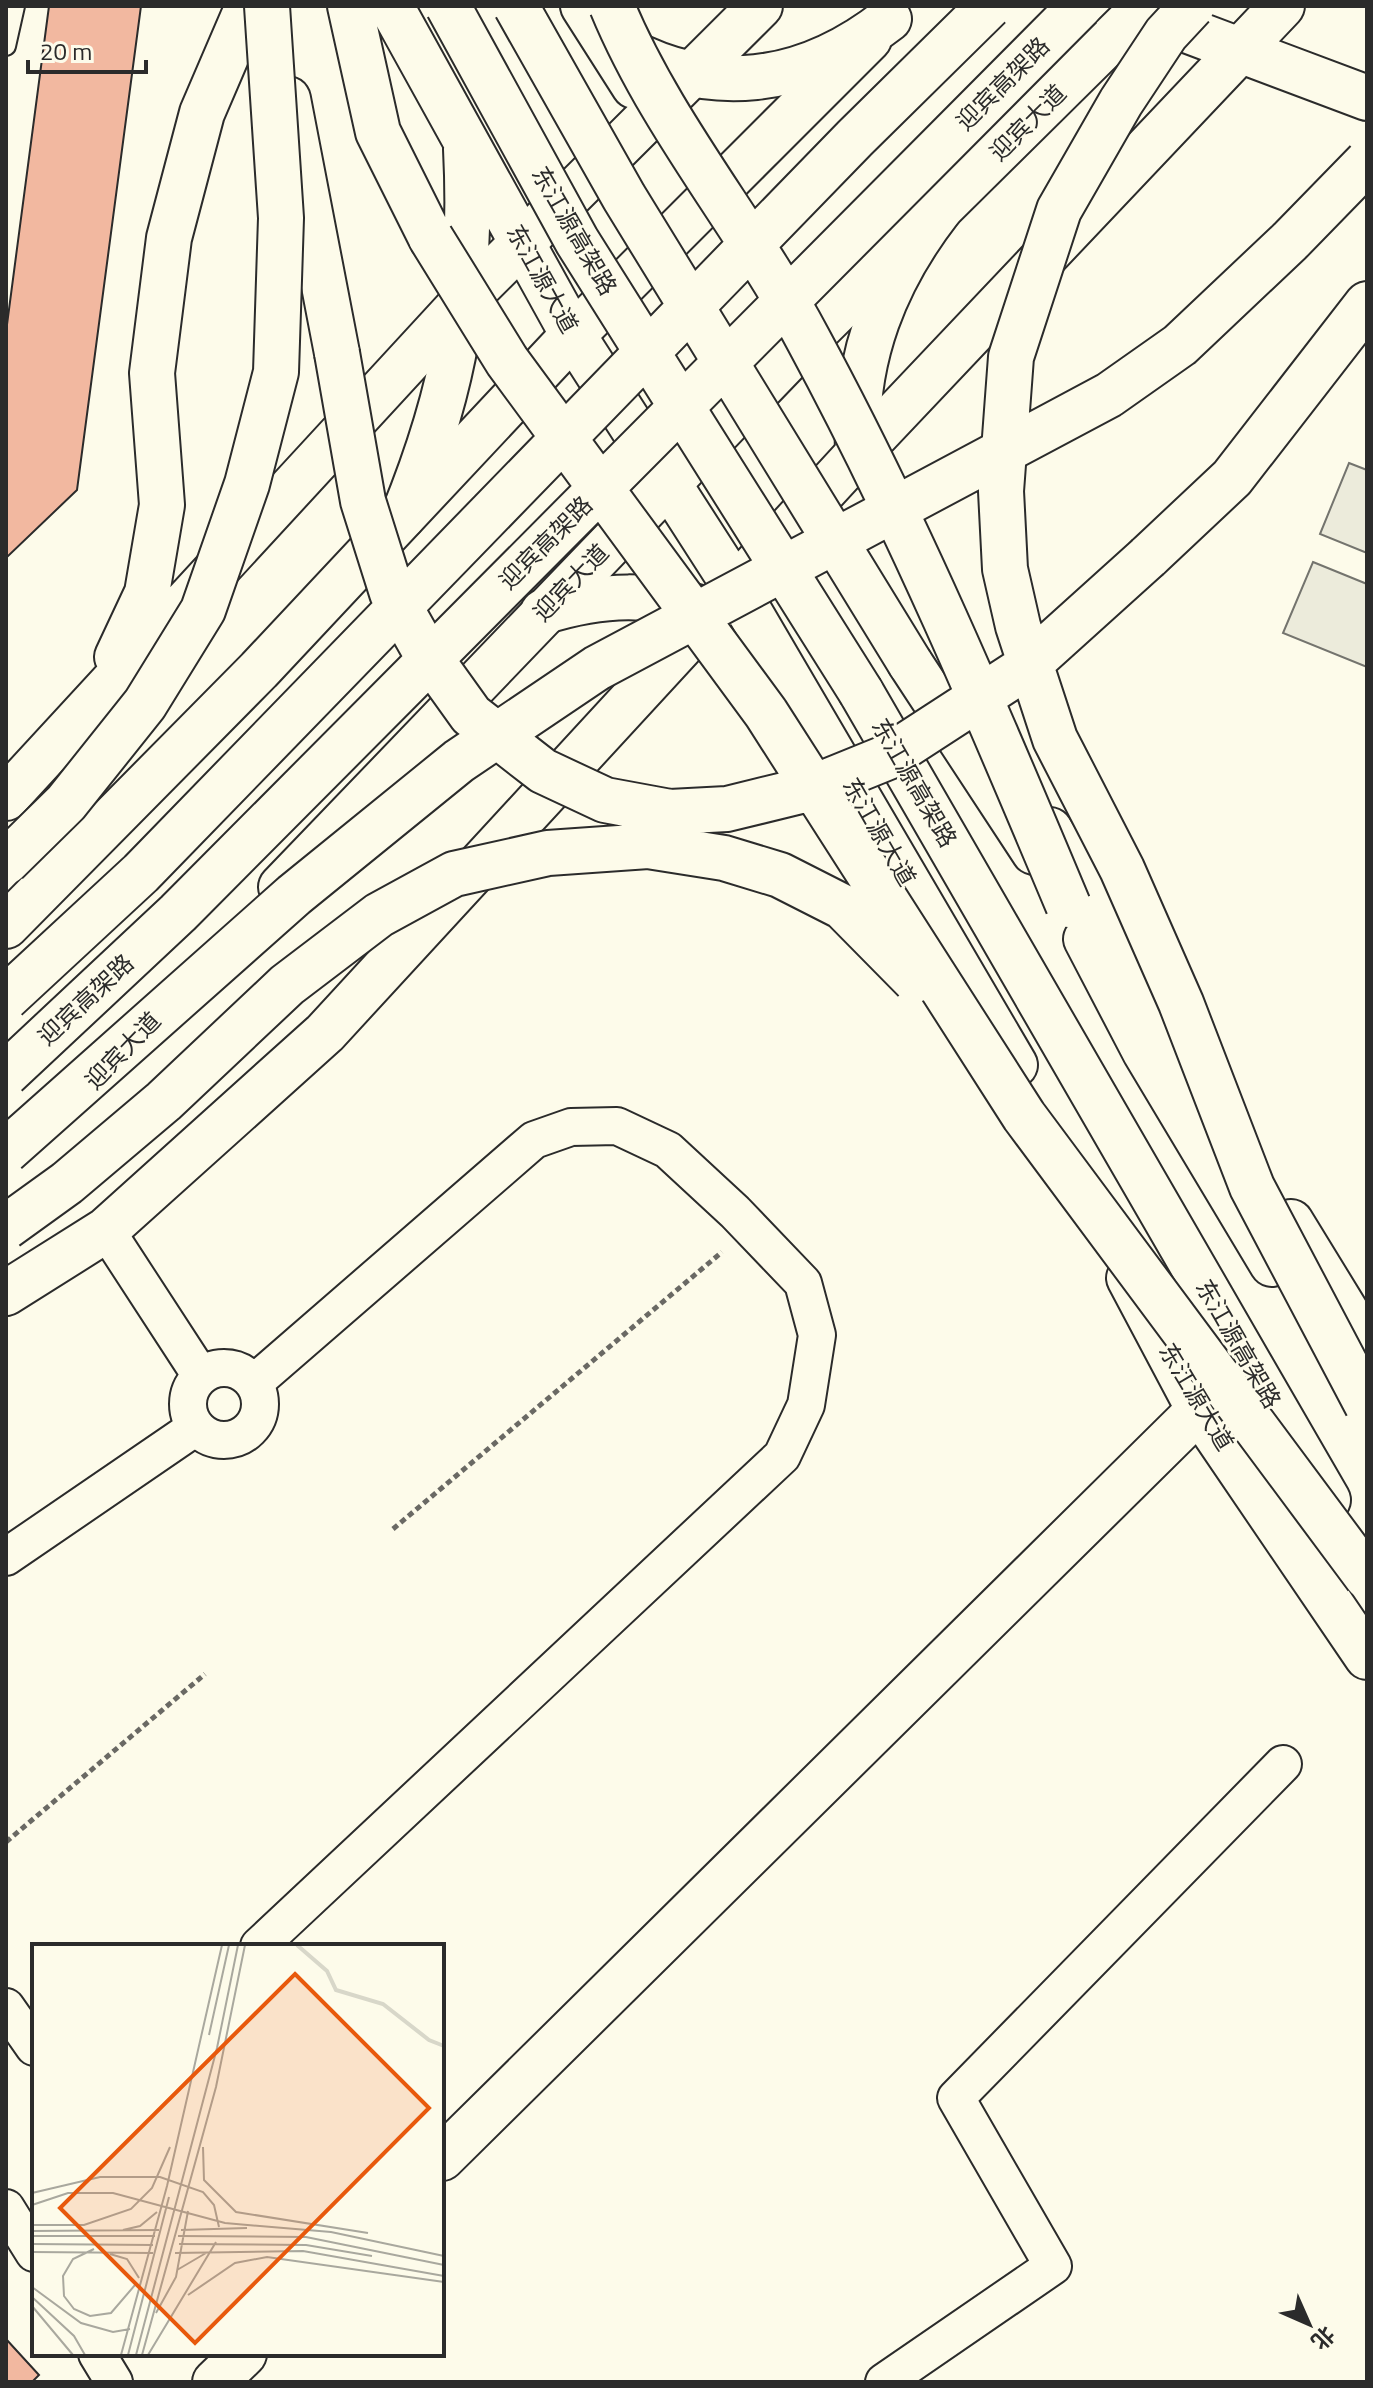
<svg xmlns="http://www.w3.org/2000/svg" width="1373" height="2388" viewBox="0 0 1373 2388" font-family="'Titillium Web','Noto Sans SC',sans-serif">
<rect width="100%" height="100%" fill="#fdfbea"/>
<path fill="#ecebdb" stroke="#74746e" stroke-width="2" d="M1349,463L1367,470V553L1320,534Z
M1313,562L1367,584V667L1283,633Z"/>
<path fill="#f2b8a0" stroke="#2b2b2b" stroke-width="2" d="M49,6H141L77,490L6,558V332Z
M6,2339L39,2375L32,2382H6Z"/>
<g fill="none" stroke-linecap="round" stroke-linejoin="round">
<defs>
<path id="service" d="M6,46L15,6"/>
<path id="minor" d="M106,1230L201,1376
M188 1404a36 36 0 1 1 72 0a36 36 0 1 1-72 0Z
M254,1383L534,1140L571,1127L617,1126L668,1150L735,1212L803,1283L817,1335L806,1405L782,1456L259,1946
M6,1557L196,1427
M6,2007L34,2047
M6,2208L34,2253
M97,2354L114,2382
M884,2382L1053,2266L956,2098L1283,1764"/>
<path id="tertiary" d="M1141,13L1367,98
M117,657L147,593L162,505L152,373L169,238L202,113L248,6
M6,798L463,302L760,6
M6,1293L106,1230L325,1033L867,444L1282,6
M442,2158L1199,1410
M215,2382L244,2354"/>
<path id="primary" d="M281,887L794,353L1145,6
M6,926L259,670L573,335L869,39"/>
<path id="trunk" d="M350,6L378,132L431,238
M391,6L573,335L735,587L1015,1065
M583,6L634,86
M614,43C709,100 805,85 889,19
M288,99L337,353
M858,449C854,358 885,280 940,209
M403,516C455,389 473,287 466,149
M1148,557L1232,478L1367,304
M543,612C603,593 653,592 713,612
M910,663L1034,852
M861,692L1328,1500
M1050,830L1190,1057
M1086,939L1145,1052L1272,1264
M1291,1222L1367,1346
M1129,1278L1199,1410L1367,1657"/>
</defs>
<use href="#service" stroke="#2b2b2b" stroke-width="22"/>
<use href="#minor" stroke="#2b2b2b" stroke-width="40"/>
<use href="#tertiary" stroke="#2b2b2b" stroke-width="48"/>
<use href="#primary" stroke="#2b2b2b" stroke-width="48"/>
<use href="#trunk" stroke="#2b2b2b" stroke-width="48"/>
<path stroke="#6a6964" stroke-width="5" stroke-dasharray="6 4" stroke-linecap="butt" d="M393,1529L722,1252
M6,1842L205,1674"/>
<use href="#service" stroke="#fdfbea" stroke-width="18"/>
<use href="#minor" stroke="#fdfbea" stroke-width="36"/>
<use href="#tertiary" stroke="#fdfbea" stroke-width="44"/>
<use href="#primary" stroke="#fdfbea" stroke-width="44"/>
<use href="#trunk" stroke="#fdfbea" stroke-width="44"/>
<defs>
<path id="trunk-bridge" d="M448,6L577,241L861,692
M516,6L624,197L910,663
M612,6C661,125 748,226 808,339C907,522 988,714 1068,905
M1192,6L1166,34L1121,102L1059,210L1011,357L1001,491L1005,569L1018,626L1055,739L1122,869L1181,1003L1252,1187L1367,1405
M431,238L507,361L766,713L1024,1116L1367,1577
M337,353L363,501L392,593L423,648L471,715L543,771L605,800L670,812L727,809L809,789L888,757L1025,668L1148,557
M6,862L66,803L145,704L203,610L247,484L276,372L281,218L267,6
M6,998L141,873L855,138L989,6
M6,1074L178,913L1080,6
M6,1151L294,895L459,761L597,668L1109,395L1180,345L1290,241L1367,162
M6,1227L67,1183L164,1101L287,985L379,915L454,874L548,853L648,846L724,858L780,875L843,907L915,980"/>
</defs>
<use href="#trunk-bridge" stroke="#2b2b2b" stroke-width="48" stroke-linecap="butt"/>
<use href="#trunk-bridge" stroke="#fdfbea" stroke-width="44"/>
</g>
<g text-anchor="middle" stroke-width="6" stroke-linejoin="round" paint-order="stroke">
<g font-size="24" fill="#2b2b2b" stroke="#fdfbea">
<text transform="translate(1003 84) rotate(-45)" y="8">迎宾高架路</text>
<text transform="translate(1028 123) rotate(-45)" y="8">迎宾大道</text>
<text transform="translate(574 231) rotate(60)" y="8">东江源高架路</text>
<text transform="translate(542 279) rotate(61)" y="8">东江源大道</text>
<text transform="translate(546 543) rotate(-45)" y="8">迎宾高架路</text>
<text transform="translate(571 583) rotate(-46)" y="8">迎宾大道</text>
<text transform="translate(914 783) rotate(60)" y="8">东江源高架路</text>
<text transform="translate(879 832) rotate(60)" y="8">东江源大道</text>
<text transform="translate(86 1000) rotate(-43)" y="8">迎宾高架路</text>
<text transform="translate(123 1051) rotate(-46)" y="8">迎宾大道</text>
<text transform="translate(1238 1344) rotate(60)" y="8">东江源高架路</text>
<text transform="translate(1196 1397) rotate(59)" y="8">东江源大道</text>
</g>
</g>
<g transform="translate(32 1944)">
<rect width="412" height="412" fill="#fdfbea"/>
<path fill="none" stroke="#d8d7c9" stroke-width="4" d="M265,1L295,27L304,46L351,60L397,96L412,102"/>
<path fill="none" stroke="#a9a89e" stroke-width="2" d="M177,91L197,1M171,203L172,236L204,268L336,289M0,249L68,233H128L171,248L182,261L187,283M0,261L36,249H81L193,279L299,288L412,312M0,281H52L99,265L120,244L138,203M91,286L108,282L125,268M149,286L215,284M0,287L127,286M0,292H123M146,292L274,293L412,321M0,300L121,301M147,300L274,301L340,312M62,305L41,315L31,332L32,352L42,365L58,372L79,369L103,341M0,308L121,309M143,309L271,307L412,332M78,310L95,315L107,334M145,326L174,309M0,343L49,379L81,388L98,385M156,351L203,319L235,313L412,338M0,353L42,392L53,411M0,362L41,411M124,369L144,333L156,267M89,411L135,242L190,1M96,411L137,253M104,411L185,104L206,1M110,411L184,143L213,1M116,411L184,298"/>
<path fill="#e8590c" fill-opacity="0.15" stroke="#e8590c" stroke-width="4" d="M263,30L397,164L163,399L28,264Z"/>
<rect width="412" height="412" fill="none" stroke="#2b2b2b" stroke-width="4"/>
</g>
<rect width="1373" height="2388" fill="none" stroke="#2b2b2b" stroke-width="16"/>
<g transform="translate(1309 2324) rotate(135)" stroke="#fdfbea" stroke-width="6" paint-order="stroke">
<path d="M0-6L14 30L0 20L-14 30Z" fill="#2b2b2b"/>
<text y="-12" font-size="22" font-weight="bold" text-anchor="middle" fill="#2b2b2b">北</text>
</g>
<path d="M28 60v12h118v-12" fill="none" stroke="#2b2b2b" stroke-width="4"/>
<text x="40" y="60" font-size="24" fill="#2b2b2b" stroke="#fdfbea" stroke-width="6" paint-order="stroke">20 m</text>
</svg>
